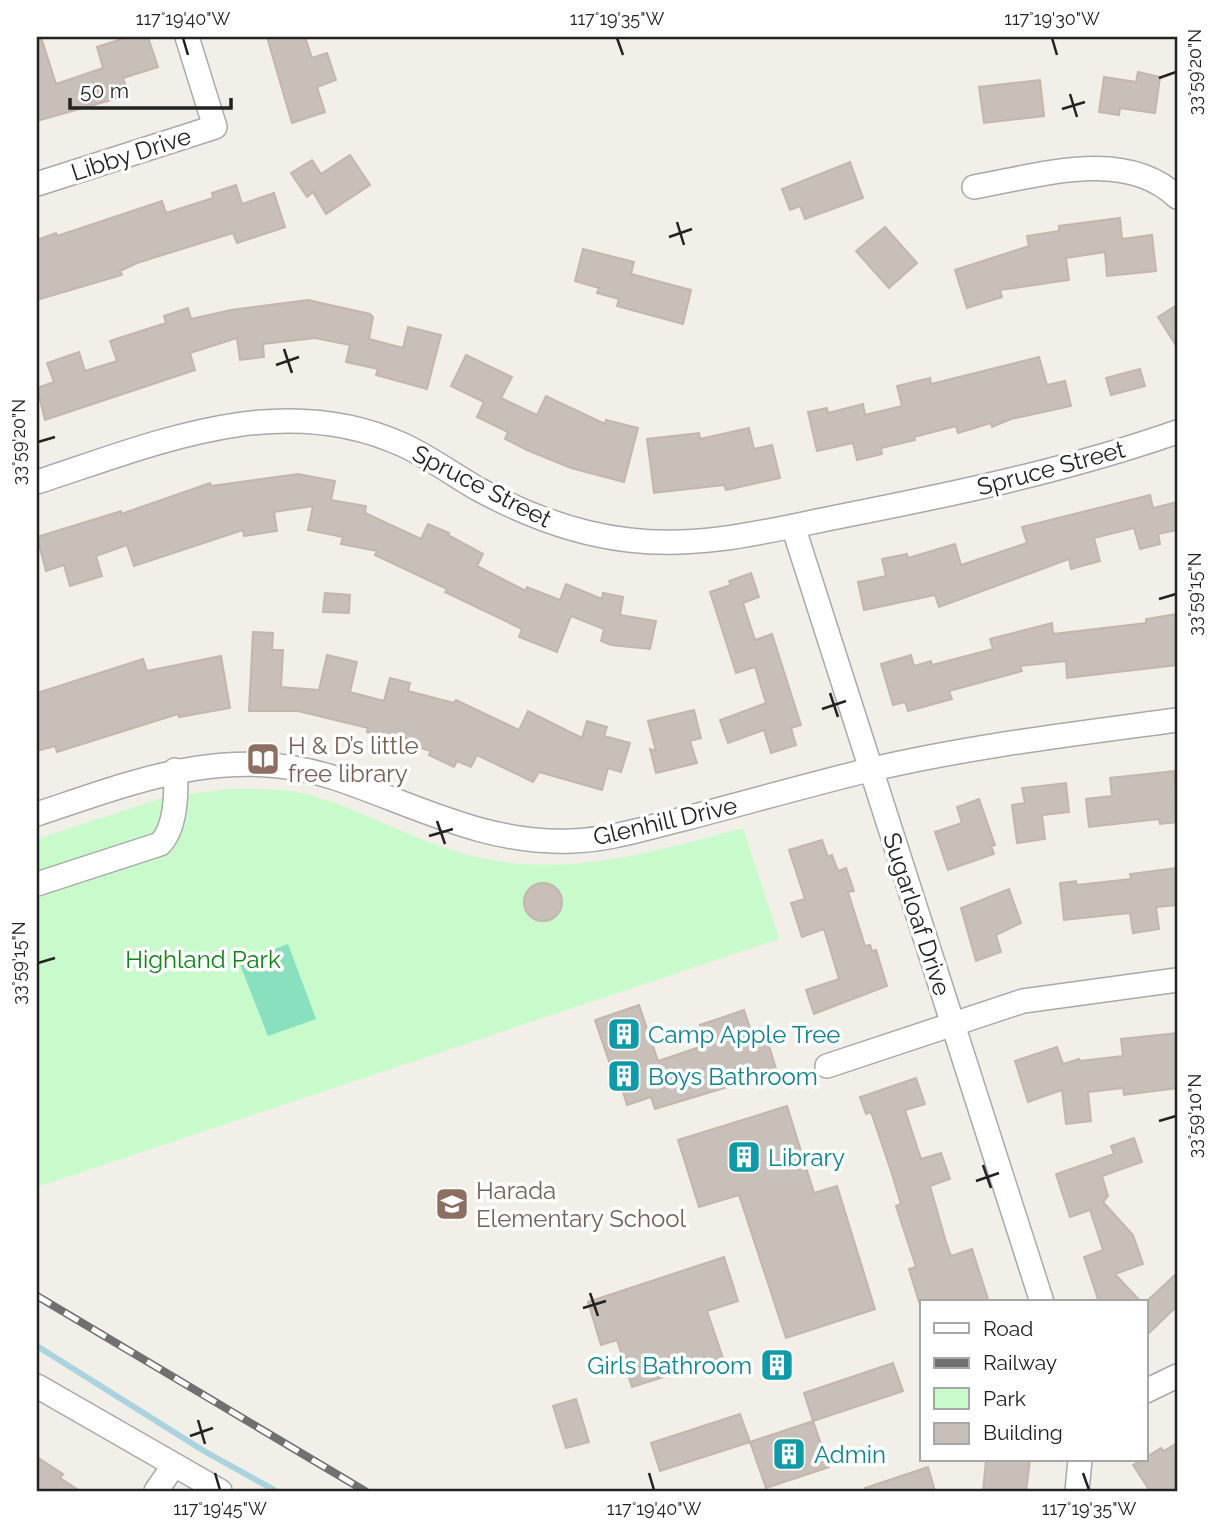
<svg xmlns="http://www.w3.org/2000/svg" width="1214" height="1528" font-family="Raleway,sans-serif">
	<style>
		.park { fill: #c8facc }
		.pitch { fill: #88e0be }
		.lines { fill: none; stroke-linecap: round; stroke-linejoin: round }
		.stream { stroke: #aad3df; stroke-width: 6 }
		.building { fill: #c7bfb8; stroke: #c4b6ab; stroke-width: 2 }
		.minor-casing { stroke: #a9a9a9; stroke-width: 26 }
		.minor { stroke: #fff; stroke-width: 23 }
		.rail-casing { stroke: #707070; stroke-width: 8 }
		.rail { stroke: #fff; stroke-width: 5; stroke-dasharray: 16; stroke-linecap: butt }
		.ticks { fill: none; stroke: #222; stroke-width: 2.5 }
		.labels { text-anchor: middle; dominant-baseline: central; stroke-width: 7; stroke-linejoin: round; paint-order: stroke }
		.street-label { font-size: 24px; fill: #222; stroke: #fff }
		.education-label { font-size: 24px; fill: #785e54; stroke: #fff; text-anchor: start }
		.park-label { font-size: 24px; fill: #0c8416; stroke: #fff }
		.culture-label { font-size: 24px; fill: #0d838f; stroke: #fff; text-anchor: start }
		.neatline { fill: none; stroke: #222; stroke-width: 2.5 }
		.ticks-label { font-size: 18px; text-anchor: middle; fill: #222 }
	</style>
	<rect width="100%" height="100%" fill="#f2efe9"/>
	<path class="park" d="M229,789C257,789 286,788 313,796C367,812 417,842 472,856C565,879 653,852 743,828L779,939L37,1187V839L165,797Z"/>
	<path class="pitch" d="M288,944L316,1019L268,1036L239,962Z"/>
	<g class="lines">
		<path class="stream" d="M37,1346L204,1451L276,1491"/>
	</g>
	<path class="building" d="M37,37H41L56,84L103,68L97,47L128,37H148L158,67L123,78L129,95L37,121Z
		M267,37H305L312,58L327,53L336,80L317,87L325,112L292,123Z
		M1138,72L1160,77L1155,113L1120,108L1119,115L1099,112L1104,77L1136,82Z
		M1040,80L1044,116L984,123L979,87Z
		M350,155L370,185L326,214L313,192L307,197L291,173L312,160L321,174Z
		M850,162L863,198L805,219L800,206L790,210L782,189Z
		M236,185L242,204L274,193L285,227L237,243L233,233L137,263L120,271L122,275L37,300V240L56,233L57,236L162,201L166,213L213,198L212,193Z
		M1120,218L1122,239L1152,235L1156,271L1107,276L1105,252L1066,258L1069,280L1000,290L1002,297L967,308L955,270L1029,246L1027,236L1059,231V226Z
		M885,227L917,263L889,288L856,251Z
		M583,249L634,262L631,274L691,290L683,324L617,306L619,299L597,293L599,288L575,281Z
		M308,300L370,314L373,317L369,339L403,348L408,327L441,335L427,389L376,375L378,369L346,362L350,345L315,338L263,344L264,357L240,360L237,338L190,353L195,370L45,420L37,388L54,382L47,363L79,352L85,371L117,361L110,341L166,323L164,316L188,308L191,319L231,310Z
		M1177,305V347L1158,317Z
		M466,355L512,377L501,398L537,415L546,396L605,424L606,420L638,428L624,482L571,468L527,450L505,439L508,432L477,417L484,402L451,386Z
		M1039,357L1047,385L1065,381L1071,406L1011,419L992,427L991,423L958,433L956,426L914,437L915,440L881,448L882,454L857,460L853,443L817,451L808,412L827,408L828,413L863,404L865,415L902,406L897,386L930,378L931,384Z
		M1140,369L1145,386L1111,395L1106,378Z
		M749,428L754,449L772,445L780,478L726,490L724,485L654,493L647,439L699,433L700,439Z
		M298,474L335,481L331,500L366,506L365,513L421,539L428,524L449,533L448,535L483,554L477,566L526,591L527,587L560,600L566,584L602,599L603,593L623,597L620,615L656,621L650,649L611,645L601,641L604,629L571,616L557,652L519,637L522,629L445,592L447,589L375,555L377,551L341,544L343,537L308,530L313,506L274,512L277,531L244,536L243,530L134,566L127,545L96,556L102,576L70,586L64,565L46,571L37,537L121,511V514L210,483L211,486Z
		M1150,495L1153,508L1177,502V530L1158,534L1160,544L1140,549L1134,528L1094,538L1100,561L1071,569L1069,559L939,607L935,595L864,610L858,582L886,576L882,559L907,554L908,558L955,544L961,565L1027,543L1022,527Z
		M751,573L759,597L743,603L755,640L772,634L801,725L791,728L796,745L771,753L764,730L728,743L720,720L766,703L755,667L736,673L710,592L731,585L729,581Z
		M325,593L350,595L349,613L323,612Z
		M1177,614V665L1067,678L1066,661L1020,666L1022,671L949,691L952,699L908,711L905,702L893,705L881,664L911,655L914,666L931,661L932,665L993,649L990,639L1052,623L1053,634L1146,623V619Z
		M253,632L273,633L272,650H283L281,687L319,690L327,655L357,662L350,692L384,701L390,678L410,683L408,691L454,703L456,700L519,730L528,711L582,738L587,721L607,727L604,736L630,743L621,772L608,768L602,790L539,772L533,782L477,755L471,767L457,761L454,767L429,755L431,751L367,732L368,728L298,711H249Z
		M221,656L230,708L179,717L178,714L57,752L55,746L37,751V693L143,659L147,671Z
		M694,710L701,738L690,741L697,763L656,773L650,749L656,751L648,721Z
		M1174,771L1177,822L1160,824L1159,819L1089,827L1086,799L1112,796L1110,778Z
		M1066,783L1069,812L1042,815L1045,839L1017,843L1012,805L1025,803L1022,788Z
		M979,799L995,845L991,846L994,854L948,870L935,832L962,823L957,807Z
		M822,840L828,857L832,855L838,871L846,868L854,891L848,892L865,946L870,945L872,951L876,950L887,986L814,1014L806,990L839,979L824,929L802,937L791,903L805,899L789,850Z
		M1177,868V905L1156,907L1159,929L1133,933L1130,913L1064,920L1060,883L1076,881L1077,885L1131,879L1130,874Z
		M524 902a19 19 0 1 1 38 0a19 19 0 1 1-38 0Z
		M1009,889L1021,923L996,935L1001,952L976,961L961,908Z
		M639,1005L658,1061L706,1045L700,1025L744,1010L754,1040L766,1036L777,1072L655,1109L651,1097L627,1105L614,1062L610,1064L595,1020Z
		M1177,1033V1088L1124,1095L1123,1088L1088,1092L1091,1121L1066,1124L1062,1090L1028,1102L1015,1061L1057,1047L1063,1064L1079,1059L1080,1061L1123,1056L1121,1039Z
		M916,1078L925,1104L905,1110L921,1159L941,1153L950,1179L930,1186L946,1242L951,1256L972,1249L989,1302H919L909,1269L916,1267L896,1206L901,1204L891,1171L871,1112L866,1114L860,1097Z
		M787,1106L814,1193L837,1186L875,1309L786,1338L739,1195L699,1207L678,1140Z
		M1134,1138L1142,1162L1102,1176L1108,1196L1103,1202L1133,1235L1143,1264L1115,1274L1141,1302H1099L1084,1257L1103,1250L1090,1210L1070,1217L1056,1174L1114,1154L1111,1146Z
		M724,1257L738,1301L707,1311L723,1358L632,1387L617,1340L601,1345L588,1302Z
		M1177,1273V1306L1146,1336V1302Z
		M893,1363L903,1391L813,1421L829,1467L766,1488L750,1442L813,1421L804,1393Z
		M576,1399L589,1442L566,1448L553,1406Z
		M740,1414L750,1442L660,1471L651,1443Z
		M1177,1443V1491H1150L1133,1465L1161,1448L1164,1451Z
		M37,1457L63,1474L60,1478L80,1491H37Z
		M986,1460H1030L1026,1491H983Z
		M928,1467L935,1491H865V1488Z"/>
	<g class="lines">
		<defs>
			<path id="minor" d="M37,184L215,127L187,37
				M974,187C1038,176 1124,147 1177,197
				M37,482C154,444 279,389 401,444C428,456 452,474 478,489C526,515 575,534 629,540C702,549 771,530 842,516C954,494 1068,470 1177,432
				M793,526L1042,1302
				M37,814C136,781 229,743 335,778C413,804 486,845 572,841C611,840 649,827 687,818C748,802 808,785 869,770C971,746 1074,734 1177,720
				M37,884L160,844C176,828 177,792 175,770
				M827,1066L1023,1001L1177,980
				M37,1386L220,1491
				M1146,1391L1177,1376
				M156,1491L174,1465
				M1077,1491L1080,1460"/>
		</defs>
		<use href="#minor" class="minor-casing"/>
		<use href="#minor" class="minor"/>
		<defs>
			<path id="rail" d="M37,1296L365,1491"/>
		</defs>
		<use href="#rail" class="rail-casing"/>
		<use href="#rail" class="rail"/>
	</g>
	<path class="ticks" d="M183,38L188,55M617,38L623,55M1052,38L1057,55M1159,78L1176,72M1070,94L1077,117M1062,109L1085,102M677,222L684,245M669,237L692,229M284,349L292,373M276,365L299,357M38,442L55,437M1159,599L1176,594M830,693L838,717M822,709L846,701M437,821L445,844M429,836L453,829M38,963L55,958M1159,1121L1176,1116M983,1165L991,1188M976,1181L999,1173M590,1293L598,1316M583,1308L606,1301M198,1420L205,1444M190,1436L213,1428M215,1473L220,1490M649,1473L654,1490M1083,1473L1089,1490"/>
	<defs>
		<symbol id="library-square" viewBox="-11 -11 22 22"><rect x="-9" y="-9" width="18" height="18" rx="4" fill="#8d6e63" stroke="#fff"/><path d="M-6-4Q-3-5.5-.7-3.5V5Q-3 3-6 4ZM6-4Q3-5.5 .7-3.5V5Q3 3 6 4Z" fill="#fff"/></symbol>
		<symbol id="building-square" viewBox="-11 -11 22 22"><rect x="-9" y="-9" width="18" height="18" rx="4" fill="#0f9aa8" stroke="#fff"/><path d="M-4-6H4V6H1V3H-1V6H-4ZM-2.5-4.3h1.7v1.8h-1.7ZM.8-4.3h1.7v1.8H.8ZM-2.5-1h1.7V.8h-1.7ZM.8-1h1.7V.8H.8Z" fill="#fff"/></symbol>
		<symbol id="school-square" viewBox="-11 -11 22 22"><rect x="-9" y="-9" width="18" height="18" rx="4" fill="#8d6e63" stroke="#fff"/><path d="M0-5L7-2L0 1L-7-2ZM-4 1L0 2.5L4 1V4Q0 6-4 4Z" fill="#fff"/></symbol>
	</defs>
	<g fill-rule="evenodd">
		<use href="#library-square" x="244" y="740" width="38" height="38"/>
		<use href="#building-square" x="605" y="1015" width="38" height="38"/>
		<use href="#building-square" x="605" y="1057" width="38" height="38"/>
		<use href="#building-square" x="725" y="1138" width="38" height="38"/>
		<use href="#school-square" x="433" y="1185" width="38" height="38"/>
		<use href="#building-square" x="758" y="1346" width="38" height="38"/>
		<use href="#building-square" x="770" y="1435" width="38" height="38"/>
	</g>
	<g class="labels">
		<g class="street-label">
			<text transform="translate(131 154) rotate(-18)">Libby Drive</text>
			<text transform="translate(1051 468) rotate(-15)">Spruce Street</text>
			<text transform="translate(482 486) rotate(27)">Spruce Street</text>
			<text transform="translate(665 821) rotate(-13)">Glenhill Drive</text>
			<text transform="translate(917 914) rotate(72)">Sugarloaf Drive</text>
		</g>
		<g class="education-label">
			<text x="288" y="745">H &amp; D’s little<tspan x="288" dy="28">free library</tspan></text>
			<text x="476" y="1190">Harada<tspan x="476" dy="28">Elementary School</tspan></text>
		</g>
		<g class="park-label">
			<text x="203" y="959">Highland Park</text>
		</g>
		<g class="culture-label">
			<text x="648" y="1034">Camp Apple Tree</text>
			<text x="648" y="1076">Boys Bathroom</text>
			<text x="768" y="1157">Library</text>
			<text x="752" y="1365" text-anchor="end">Girls Bathroom</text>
			<text x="814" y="1454">Admin</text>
		</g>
	</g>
	<rect width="1214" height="1528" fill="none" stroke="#ffffff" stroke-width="77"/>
	<rect x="920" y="1300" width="228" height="161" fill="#ffffff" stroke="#a7a7a7" stroke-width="2"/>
	<rect x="934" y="1323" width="35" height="10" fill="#ffffff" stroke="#a7a7a7" stroke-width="2"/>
	<text x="983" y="1336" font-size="21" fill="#222222">Road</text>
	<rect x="934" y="1358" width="35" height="10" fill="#707070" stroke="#a7a7a7" stroke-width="2"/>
	<text x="983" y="1370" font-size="21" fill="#222222">Railway</text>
	<rect x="934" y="1388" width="35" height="21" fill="#c8facc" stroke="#a7a7a7" stroke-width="2"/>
	<text x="983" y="1406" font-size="21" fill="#222222">Park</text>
	<rect x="934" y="1423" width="35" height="21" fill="#c7bfb8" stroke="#a7a7a7" stroke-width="2"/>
	<text x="983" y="1440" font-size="21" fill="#222222">Building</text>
	<path d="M70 98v10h161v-10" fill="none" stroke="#222222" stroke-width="3.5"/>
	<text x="80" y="98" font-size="21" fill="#222222" stroke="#ffffff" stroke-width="5" paint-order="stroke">50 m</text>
	<rect x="38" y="38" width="1138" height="1452" class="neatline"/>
	<g class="ticks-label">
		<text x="183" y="25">117°19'40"W</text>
		<text x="617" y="25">117°19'35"W</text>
		<text x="1052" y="25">117°19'30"W</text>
		<text transform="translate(1195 72) rotate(-90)" y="6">33°59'20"N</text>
		<text transform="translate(19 442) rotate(-90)" y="6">33°59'20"N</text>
		<text transform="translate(1195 594) rotate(-90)" y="6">33°59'15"N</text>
		<text transform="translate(19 963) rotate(-90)" y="6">33°59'15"N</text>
		<text transform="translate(1195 1116) rotate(-90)" y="6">33°59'10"N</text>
		<text x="220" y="1515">117°19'45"W</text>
		<text x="654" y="1515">117°19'40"W</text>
		<text x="1089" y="1515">117°19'35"W</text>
	</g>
</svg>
